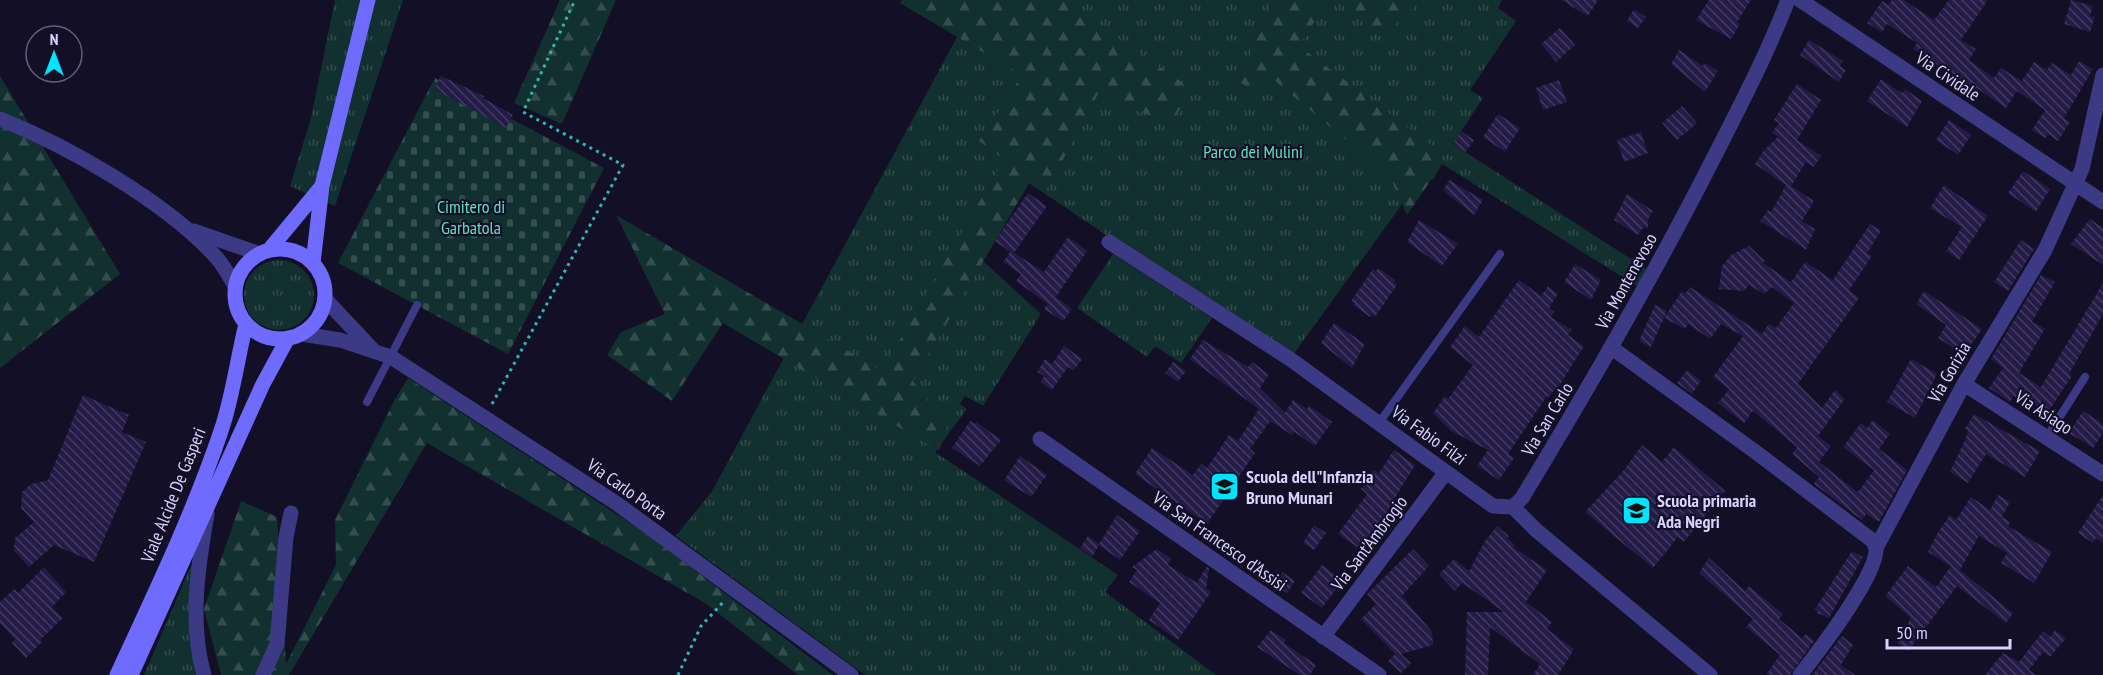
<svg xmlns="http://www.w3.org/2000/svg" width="2103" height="675" font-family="'PT Sans Narrow',sans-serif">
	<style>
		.grass { fill: url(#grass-tufts) }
		.forest { fill: url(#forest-firs) }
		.cemetery { fill: url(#cemetery-stones) }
		.building { fill: url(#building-back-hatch) }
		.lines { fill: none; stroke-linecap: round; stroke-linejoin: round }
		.path { stroke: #2fb8b0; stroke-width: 3; stroke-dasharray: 3 4.5; stroke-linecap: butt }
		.lane { stroke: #3d3a85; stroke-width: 8 }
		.street { stroke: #3d3a85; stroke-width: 15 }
		.secondary { stroke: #6f6bff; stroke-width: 15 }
		.labels { text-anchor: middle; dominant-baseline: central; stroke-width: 4.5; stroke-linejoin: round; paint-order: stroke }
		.street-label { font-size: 18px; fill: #d9d4ff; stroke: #130f26 }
		.park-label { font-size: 18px; fill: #5fe0c0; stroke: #130f26 }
		.poi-label { font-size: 18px; font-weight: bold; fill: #d9d4ff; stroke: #130f26; text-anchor: start }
	</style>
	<defs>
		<pattern id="grass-tufts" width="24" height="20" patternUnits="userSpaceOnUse" patternTransform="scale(1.5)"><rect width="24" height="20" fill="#12302f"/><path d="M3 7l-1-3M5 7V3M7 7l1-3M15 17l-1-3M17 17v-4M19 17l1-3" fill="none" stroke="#344d4e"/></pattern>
		<pattern id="forest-firs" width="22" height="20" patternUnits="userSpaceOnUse" patternTransform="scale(1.5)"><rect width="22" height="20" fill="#12302f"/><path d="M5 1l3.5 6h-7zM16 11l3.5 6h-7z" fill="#344d4e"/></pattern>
		<pattern id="cemetery-stones" width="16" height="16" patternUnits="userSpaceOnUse" patternTransform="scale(1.5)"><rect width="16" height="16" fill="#12302f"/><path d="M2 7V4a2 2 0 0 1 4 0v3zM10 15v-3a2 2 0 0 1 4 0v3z" fill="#344d4e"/></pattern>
		<pattern id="building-back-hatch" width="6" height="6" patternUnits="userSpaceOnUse" patternTransform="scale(1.5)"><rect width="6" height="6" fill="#241b47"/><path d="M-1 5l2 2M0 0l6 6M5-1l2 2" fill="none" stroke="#433b63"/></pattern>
	</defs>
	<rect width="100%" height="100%" fill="#130f26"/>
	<path class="grass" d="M335,0H403L335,206L290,186L311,118Z
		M966,0H1502L1498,8L1516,21L1470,90L1483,98L1453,144L1648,270L1640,288L1442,164L1433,180L1424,174L1290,359L1029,183L917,374L983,261L1041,314L983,406L965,396L960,404L967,409L935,452L1118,575L1105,592L1216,675H865L676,536L712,491L957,37Z
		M1113,254L1212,318L1181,363L1155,346L1147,357L1077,308Z
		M244 295a35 35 0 1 1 70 0a35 35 0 1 1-70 0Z
		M192,563L199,675H144Z"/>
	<path class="forest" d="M560,0H616L562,124L514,103Z
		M902,0H1062L1192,89L1171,124L1098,94L1048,188L1032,178L913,381L948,425L939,451L723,323L672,401L607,355L621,332L665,314L616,215L882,371L1004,159L979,141L1022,75L900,3Z
		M1273,0H1328L1299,46L1433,146L1428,153L1442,164L1407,215L1390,177L1267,74L1251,89L1238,81Z
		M1335,0H1422L1385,34Z
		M0,76L120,274L0,368Z
		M408,378L647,534L833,675H798L705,603L427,443L289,675H221L204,609L241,501L277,517L286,664L336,565L335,520L394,401Z"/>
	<path class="cemetery" d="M435,78L604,168L508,354L338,263Z"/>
	<path class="building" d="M1561,0H1598L1588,16Z
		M1709,0H1751L1737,22L1740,24L1731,39L1696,20Z
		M1892,0H1904L1934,20L1949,0H1988L1961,40L1976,49L1969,60L1994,78L2001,68L2022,81L2034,62L2047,70L2052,63L2071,75L2079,61L2093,69L2064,118L2070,122L2058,141L2048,134L2045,138L2032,130L2045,110L2017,91L2006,108L1972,85L1969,89L1947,75L1948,72L1913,49L1917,43L1887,24L1882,32L1867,23L1882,1L1888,5Z
		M2071,0L2093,6L2090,16L2095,17L2090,32L2064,24Z
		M1634,9L1646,17L1638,28L1627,21Z
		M1560,28L1575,45L1556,62L1541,44Z
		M1809,40L1843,61L1840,66L1846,70L1839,82L1800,55Z
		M1679,50L1703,66L1705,63L1718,71L1705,92L1671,64Z
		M441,76L484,96L483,98L513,115L506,128L434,89Z
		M1881,79L1902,93L1905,89L1922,101L1907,127L1867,101Z
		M1559,80L1567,102L1543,110L1536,88Z
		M1797,84L1821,100L1797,140L1821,156L1814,167L1806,162L1791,186L1814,201L1802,221L1815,229L1806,250L1760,221L1768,210L1771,212L1786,185L1755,164L1764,150L1778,137L1772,133L1779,123L1774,120Z
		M1682,106L1697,123L1677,140L1662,123Z
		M1498,114L1520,128L1505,152L1483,137Z
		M1949,120L1971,135L1958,155L1936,140Z
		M1461,131L1474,140L1466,152L1453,144Z
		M1641,132L1648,153L1624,162L1617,140Z
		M2023,171L2050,189L2036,212L2008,193Z
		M1449,180L1483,200L1474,215L1443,190Z
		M1944,185L1988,216L1959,260L1946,251L1962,227L1930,208Z
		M1028,193L1047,206L1014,253L1044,272L1068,237L1087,251L1056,297L1072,309L1063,321L1044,309L1048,304L1016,281L1021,274L1003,262L1010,252L995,241Z
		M1627,194L1653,211L1648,219V228H1643L1638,235L1614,220Z
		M2090,219L2103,228V265L2071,244Z
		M1419,220L1458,244L1442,266L1407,242Z
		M1870,224L1881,231L1867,253L1872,256L1849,290L1859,298L1798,384L1822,408L1835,390L1845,399L1818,436L1831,446L1819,462L1858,492L1874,470L1843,447L1861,423L1867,428L1873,420L1890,434L1879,449L1907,470L1879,522L1866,514L1862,520L1814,484L1819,477L1792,454L1797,447L1753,411L1744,423L1718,403L1729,389L1713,377L1743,336L1721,324L1710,339L1688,324L1685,329L1664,318L1682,291L1685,294L1690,287L1762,334L1769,324L1776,328L1794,303L1772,287L1764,294L1749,285L1744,291L1719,289L1722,266L1731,255L1749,246L1765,261L1763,263L1791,282L1805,262L1833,280Z
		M2021,240L2034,249L2008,291L1994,282Z
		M1575,264L1601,280L1591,300L1564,282Z
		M1378,268L1395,280L1394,283L1397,285L1375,317L1372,315L1370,317L1353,305L1355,303L1351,301L1373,269L1376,271Z
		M2041,275L2055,282L2032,322L2045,329L2019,373L2041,387L2103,283V314L2069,374L2072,376L2048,412L2019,396L2017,398L2013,396L2010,402L1989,388L2003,368L1991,359Z
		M1519,280L1541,296L1548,286L1558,294L1549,308L1554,312L1551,317L1572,330L1568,335L1584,346L1556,391L1554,390L1549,397L1547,396L1508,454L1514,458L1499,480L1477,466L1488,450L1451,431L1433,413L1445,396L1448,399L1473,365L1450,347L1465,326L1479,337Z
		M1924,291L1982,329L1964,355L1938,338L1946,325L1916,304Z
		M1655,305L1667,311L1651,347L1639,341Z
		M1334,323L1365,344L1352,368L1321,343Z
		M1203,340L1248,367L1252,362L1269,374L1260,388L1285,413L1293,400L1307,409L1309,406L1332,422L1315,446L1294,432L1292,435L1270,421L1250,449L1255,453L1207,524L1135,474L1152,448L1193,475L1201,464L1207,468L1229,435L1238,441L1259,409L1190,359Z
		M1064,346L1082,359L1074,370L1068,367L1052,390L1040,382L1044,376L1037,372L1045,359L1052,364Z
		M1911,359L1937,374L1915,418L1887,402Z
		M1173,362L1186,371L1178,382L1165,373Z
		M1687,370L1701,381L1692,394L1677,383Z
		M83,395L129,415L122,432L146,442L94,562L54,545L29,567L14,551L15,538L34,522L21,508L22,492L31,484L48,480Z
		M2083,411L2103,424V433L2093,448L2069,433Z
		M1974,414L2040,451L2025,477L1986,454L1968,483L1950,472L1966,438L1968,431L1965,429Z
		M970,421L975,424L976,422L1001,440L980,466L952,448Z
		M1642,445L1662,462L1674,447L1725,491L1684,542L1678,537L1653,568L1585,512L1624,470Z
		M1394,450L1415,465L1363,551L1338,534L1367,494L1361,489L1374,470L1379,473Z
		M1020,456L1047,475L1031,497L1004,480Z
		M1998,495L2010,502L2002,517L2010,522L2008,526L2052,552L2034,583L2001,563L2007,553L1979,536L1960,570L2013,613L2006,623L1957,586L1908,651L1897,643L1911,618L1885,596L1908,566L1936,587L1951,566L1928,552L1937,534L1950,515L1956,520L1971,497L1990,510Z
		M2103,495V543L2096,538L2093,543L2078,533Z
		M1117,515L1140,531L1120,560L1099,545L1092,557L1080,548L1088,536L1099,544Z
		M1314,525L1326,533L1314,550L1303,543Z
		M1497,526L1509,536L1507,538L1515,545L1513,547L1547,570L1526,602L1552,622L1547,629L1574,649L1558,675H1533L1540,664L1490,627L1488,675H1465L1467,612H1504L1462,583L1455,591L1439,574L1454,559L1469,571L1485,541Z
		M1157,549L1171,559L1168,565L1197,583L1206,567L1209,568L1206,589L1211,592L1178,640L1149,620L1160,603L1129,582L1137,570L1132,567Z
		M1413,549L1429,566L1402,596L1432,632L1433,645L1401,654L1411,663L1401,673L1388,661L1395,654L1361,619L1376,604L1367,594Z
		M1852,551L1863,557L1829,618L1817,613L1818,611L1815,609Z
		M1709,558L1745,591L1749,586L1783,614L1779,619L1802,638L1806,634L1814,641L1790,675H1766L1780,655L1746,627L1753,619L1699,573Z
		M1322,565L1343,580L1322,608L1301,593Z
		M44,567L66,592L52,607L63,618L40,640L42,642L26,658L12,643L15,639L0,623V602L14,589L18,593Z
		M1282,572L1295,581L1287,593L1274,585Z
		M1271,630L1286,640L1284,643L1316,665L1310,675H1300L1257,647Z
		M2055,630L2066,638L2050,657L2043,652L2029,670L2036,675H1985L2003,653L2019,662L2043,631L2050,637Z
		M1842,636L1853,645L1841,665L1855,675H1812Z"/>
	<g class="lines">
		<path class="path" d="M492,404L623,165L523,112L575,0
			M678,675L701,626L725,600"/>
		<path class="lane" d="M367,402L417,305
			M1379,423L1500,254
			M2047,437L2085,377"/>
		<path class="street" d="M1800,0L2103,202
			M0,119C68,146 166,202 215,256C223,264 229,276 235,286
			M194,231L260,254
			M1109,242L1290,359L1493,506L1513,507
			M325,299L372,349
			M302,334L340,340L391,357L616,503L851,675
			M1612,348L1757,453L1873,541L1876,548
			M1964,384L2103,474
			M1040,439L1379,675
			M1513,507L1522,498C1588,389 1652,279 1710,165C1738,110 1766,57 1788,0
			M1513,507L1536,530L1710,675
			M1323,637L1446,472
			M204,675C189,623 198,566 207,514
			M263,675L277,644L286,537L291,513
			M1800,675C1818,652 1878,574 1876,548L1964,384L2045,250L2082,169L2103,75"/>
		<path class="secondary" d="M235 294a45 45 0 1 1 90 0a45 45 0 1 1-90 0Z
			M269,250L322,186L368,0
			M313,263L322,186
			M117,675C154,595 193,514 221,431C233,396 237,360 246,324
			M131,675L263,384L288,338"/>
	</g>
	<defs>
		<symbol id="school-square" viewBox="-11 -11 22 22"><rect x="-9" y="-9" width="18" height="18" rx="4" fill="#00e5ff" stroke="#130f26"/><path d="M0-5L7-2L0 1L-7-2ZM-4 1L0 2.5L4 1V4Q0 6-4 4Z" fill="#111"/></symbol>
	</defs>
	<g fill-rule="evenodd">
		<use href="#school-square" x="1208" y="470" width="33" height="33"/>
		<use href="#school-square" x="1620" y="494" width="33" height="33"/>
	</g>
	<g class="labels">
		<g class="street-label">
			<text transform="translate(1948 76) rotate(34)">Via Cividale</text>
			<text transform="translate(1626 281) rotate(-61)">Via Montenevoso</text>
			<text transform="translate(1949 372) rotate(-60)">Via Gorizia</text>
			<text transform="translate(2044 412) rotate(33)">Via Asiago</text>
			<text transform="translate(1547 419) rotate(-59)">Via San Carlo</text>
			<text transform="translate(1429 435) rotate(36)">Via Fabio Filzi</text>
			<text transform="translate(627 489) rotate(35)">Via Carlo Porta</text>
			<text transform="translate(173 495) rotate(-68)">Viale Alcide De Gasperi</text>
			<text transform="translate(1220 541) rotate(35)">Via San Francesco d'Assisi</text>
			<text transform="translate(1369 543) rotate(-53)">Via Sant'Ambrogio</text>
		</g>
		<g class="park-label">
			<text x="1253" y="151">Parco dei Mulini</text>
			<text x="471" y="206">Cimitero di<tspan x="471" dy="21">Garbatola</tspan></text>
		</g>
		<g class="poi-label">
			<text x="1246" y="476">Scuola dell"Infanzia<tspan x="1246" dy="21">Bruno Munari</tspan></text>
			<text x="1657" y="500">Scuola primaria<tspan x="1657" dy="21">Ada Negri</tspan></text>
		</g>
	</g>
	<g transform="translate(54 54)"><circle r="28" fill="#130f26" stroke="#625e7d" stroke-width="1.5"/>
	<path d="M0-4.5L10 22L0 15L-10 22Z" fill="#00e5ff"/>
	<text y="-9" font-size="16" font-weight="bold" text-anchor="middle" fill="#d9d4ff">N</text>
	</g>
	<path d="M1887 639v9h123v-9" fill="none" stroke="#d9d4ff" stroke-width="3"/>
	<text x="1896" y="639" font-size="18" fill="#d9d4ff" stroke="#130f26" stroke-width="4.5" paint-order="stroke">50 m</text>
</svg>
